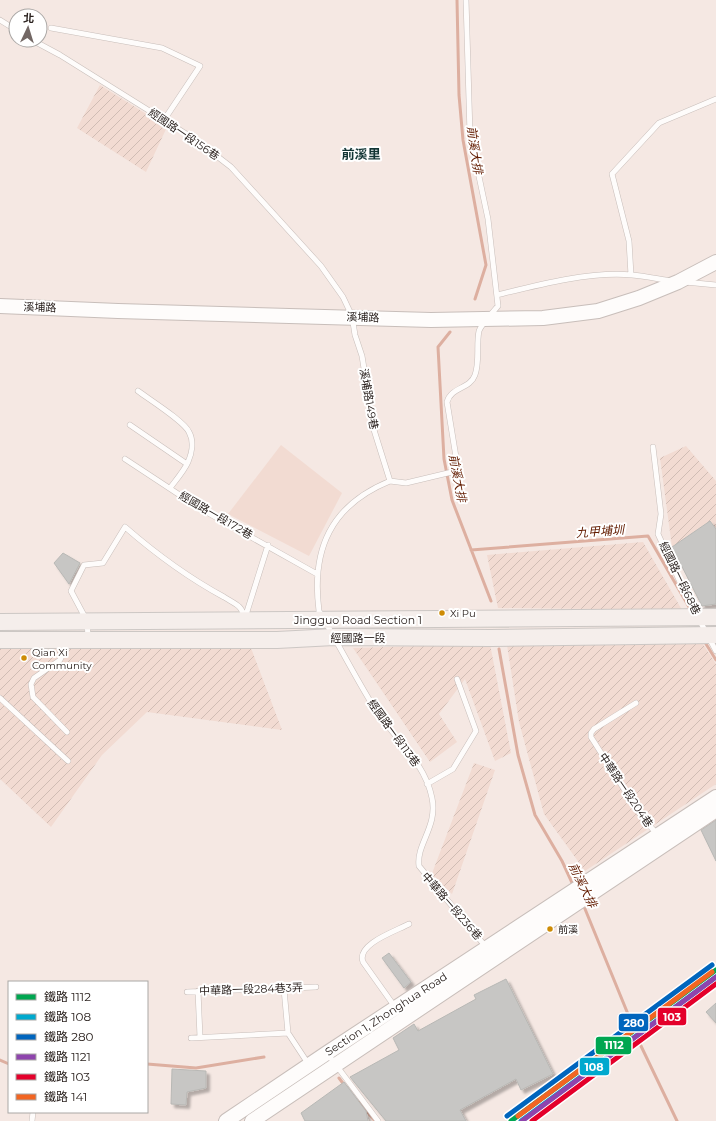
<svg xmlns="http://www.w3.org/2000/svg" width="716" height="1121" font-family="Montserrat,'Noto Sans TC',sans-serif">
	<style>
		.built { fill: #f2dbd2 }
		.industrial { fill: url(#industrial-furrows) }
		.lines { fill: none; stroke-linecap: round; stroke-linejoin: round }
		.stream { stroke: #ddafa0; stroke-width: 3 }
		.building { fill: #c7c6c4; stroke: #b8b8b5; filter: url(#shadow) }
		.lane-casing { stroke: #c8beba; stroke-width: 6 }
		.secondary-casing { stroke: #c8beba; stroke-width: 16 }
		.primary-casing { stroke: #ccc7c4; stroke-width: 18 }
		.lane { stroke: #fefcfb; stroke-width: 5 }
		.secondary { stroke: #fefcfb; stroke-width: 14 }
		.primary { stroke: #f5eeeb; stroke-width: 16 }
		.rail-1-casing { stroke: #fff; stroke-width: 8 }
		.rail-2-casing { stroke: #fff; stroke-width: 8 }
		.rail-3-casing { stroke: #fff; stroke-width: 8 }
		.rail-4-casing { stroke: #fff; stroke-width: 8 }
		.rail-5-casing { stroke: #fff; stroke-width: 8 }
		.rail-6-casing { stroke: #fff; stroke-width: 8 }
		.rail-1 { stroke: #00a651; stroke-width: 5 }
		.rail-2 { stroke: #00a9ce; stroke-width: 5 }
		.rail-3 { stroke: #0065bd; stroke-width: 5 }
		.rail-4 { stroke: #8e44ad; stroke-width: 5 }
		.rail-5 { stroke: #e4002b; stroke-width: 5 }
		.rail-6 { stroke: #f26522; stroke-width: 5 }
		.bus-dot { fill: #ce8c06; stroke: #fff; stroke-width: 1.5 }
		.labels { text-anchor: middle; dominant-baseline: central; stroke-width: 4; stroke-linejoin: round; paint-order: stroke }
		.bus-label { font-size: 10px; fill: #2b221f; stroke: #fff; text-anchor: start }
		.street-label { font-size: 11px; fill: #2b221f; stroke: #fff }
		.water-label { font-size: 12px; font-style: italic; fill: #631c01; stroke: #fff }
		.quarter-label { font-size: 13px; font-weight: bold; fill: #123534; stroke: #fff }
		.line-badge { stroke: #fff; stroke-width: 1.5 }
		.badge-label { font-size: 11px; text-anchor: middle; font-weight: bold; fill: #fff }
	</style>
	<defs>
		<pattern id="industrial-furrows" width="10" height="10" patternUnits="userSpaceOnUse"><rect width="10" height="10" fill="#f2dbd2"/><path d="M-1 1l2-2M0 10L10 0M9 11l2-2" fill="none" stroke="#d0bcb4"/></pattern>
		<filter id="shadow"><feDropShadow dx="3.5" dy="3.5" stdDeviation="1" flood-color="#0004"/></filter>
	</defs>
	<rect width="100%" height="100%" fill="#f5e8e3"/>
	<path class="built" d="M281,445L342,493L309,556L228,514Z"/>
	<path class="industrial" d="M100,85L167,127L146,172L77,128Z
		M686,446L716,481V529L710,521L672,547L660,458Z
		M643,542L682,610L498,608L487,555Z
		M701,641L716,664V784L585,871L544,814L519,722L507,645Z
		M490,644L511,753L495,761L465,679L439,714L457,742L430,762L353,648Z
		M251,648L282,730L147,712L102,755L51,827L0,779V649Z
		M474,763L495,770L452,894L431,876Z"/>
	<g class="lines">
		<path class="stream" d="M457,0L459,95L463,140L486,265L475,299
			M450,332L438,347L444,459L452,500L491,601
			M471,550L648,536L689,607
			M706,644L716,660
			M499,649L518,755L535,815L562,861L574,887
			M583,904L641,1046L677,1121
			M0,1060L9,1064
			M147,1064L196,1068L264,1057
			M339,1078L345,1086
			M359,1102L375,1121"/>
	</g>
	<path class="building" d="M710,521L716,529V604L702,606L672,547Z
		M63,553L80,563L69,584L54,563Z
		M716,820V861L701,830Z
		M389,953L411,982L404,988L382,958Z
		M506,979L553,1074L521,1090L516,1079L460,1110L466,1121H386L350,1077L399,1050L393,1038L414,1024L418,1031L476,999L474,995Z
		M716,1003V1023L706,1012Z
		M172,1069L206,1071V1088L187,1092L186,1105L171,1104Z
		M344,1082L366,1111L368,1121H305L301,1113Z"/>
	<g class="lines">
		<defs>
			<path id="lane" d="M0,20L16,30
				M51,28L162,48L200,66L164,120
				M32,40L60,55L196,140L231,167L321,266L343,297L352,316L355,335L362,356L374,430L390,481
				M631,275L629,241L612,174L659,123L716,99
				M685,282L716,285
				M497,295C537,285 590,271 632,275C645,276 658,279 671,281
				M138,391C150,400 184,421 189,432C194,441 192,453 188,462C184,471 176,480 170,488
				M130,425L187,464
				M653,447L661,514L658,534L685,593L716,651
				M125,459L201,509L317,574
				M390,481C331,505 311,549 319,611C338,643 355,677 375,709C394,738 425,762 432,798C438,827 416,844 419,866L486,947
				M390,481L406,483L452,472L455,470L456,457L447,402C451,387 470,389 475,375C480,361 476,345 479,331C481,325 493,312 498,306L488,219L470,134L466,0
				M245,618L268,545
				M88,637L87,621L71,591L84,565L103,563L125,527C156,554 187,577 224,597C233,603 243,605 244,618
				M0,698L68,761
				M636,703L594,729L591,733V737L641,816L657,834
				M67,732L33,697L31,684L34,678L60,660L68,643
				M427,784L453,769L476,731L457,679
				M284,989L288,1033L309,1065
				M198,991L200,1037
				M187,992L316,987
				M395,1007L363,962C356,944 396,931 409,924
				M191,1038L288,1033
				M327,1053L378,1121
				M32,1121L33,1112"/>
			<path id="secondary" d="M0,306L118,311L431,320L543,318L598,311L639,298L678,282L716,262
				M226,1121L327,1053L716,797
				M252,1121L716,810"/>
			<path id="primary" d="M0,622L716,617
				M0,640H277L334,637L491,638L716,635"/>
		</defs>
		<use href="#lane" class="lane-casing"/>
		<use href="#secondary" class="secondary-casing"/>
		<use href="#primary" class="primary-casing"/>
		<use href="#lane" class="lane"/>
		<use href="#secondary" class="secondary"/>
		<use href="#primary" class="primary"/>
		<defs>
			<path id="rail-1" d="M511,1121L716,970"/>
			<path id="rail-2" d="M521,1121L716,977"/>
			<path id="rail-3" d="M507,1116L712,965"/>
			<path id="rail-4" d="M522,1121L716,977"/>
			<path id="rail-5" d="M532,1121L716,984"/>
			<path id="rail-6" d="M518,1116L712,972"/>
		</defs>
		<use href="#rail-1" class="rail-1-casing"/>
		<use href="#rail-2" class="rail-2-casing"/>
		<use href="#rail-3" class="rail-3-casing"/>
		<use href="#rail-4" class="rail-4-casing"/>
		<use href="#rail-5" class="rail-5-casing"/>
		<use href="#rail-6" class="rail-6-casing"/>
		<use href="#rail-1" class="rail-1"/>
		<use href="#rail-2" class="rail-2"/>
		<use href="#rail-3" class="rail-3"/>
		<use href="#rail-4" class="rail-4"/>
		<use href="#rail-5" class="rail-5"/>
		<use href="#rail-6" class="rail-6"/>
	</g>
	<g class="bus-dot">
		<circle cx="442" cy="613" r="3.5"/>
		<circle cx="24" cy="658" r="3.5"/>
		<circle cx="550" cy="929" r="3.5"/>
	</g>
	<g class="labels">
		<g class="bus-label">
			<text x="450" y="613">Xi Pu</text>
			<text x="32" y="652">Qian Xi<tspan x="32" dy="13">Community</tspan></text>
			<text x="558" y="929">前溪</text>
		</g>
		<g class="street-label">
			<text transform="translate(184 134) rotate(34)">經國路一段156巷</text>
			<text transform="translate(40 307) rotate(2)">溪埔路</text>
			<text transform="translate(363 317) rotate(2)">溪埔路</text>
			<text transform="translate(369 399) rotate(80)">溪埔路149巷</text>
			<text transform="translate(216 515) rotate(30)">經國路一段172巷</text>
			<text transform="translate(680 578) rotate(64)">經國路一段68巷</text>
			<text x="358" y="620">Jingguo Road Section 1</text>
			<text x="358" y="638">經國路一段</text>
			<text transform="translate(394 733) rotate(54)">經國路一段113巷</text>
			<text transform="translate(626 790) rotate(56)">中華路一段204巷</text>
			<text transform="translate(452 906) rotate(49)">中華路一段236巷</text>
			<text transform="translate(251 989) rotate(-2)">中華路一段284巷3弄</text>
			<text transform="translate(386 1014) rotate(-33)">Section 1, Zhonghua Road</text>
		</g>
		<g class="water-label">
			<text transform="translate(475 150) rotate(82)">前溪大排</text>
			<text transform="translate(458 478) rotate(79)">前溪大排</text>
			<text transform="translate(600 531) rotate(-4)">九甲埔圳</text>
			<text transform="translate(583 885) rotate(64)">前溪大排</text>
		</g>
		<g class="quarter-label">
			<text x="361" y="154">前溪里</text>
		</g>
	</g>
	<g class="line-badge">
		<rect x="657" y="1007" width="30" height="19" rx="4" fill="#e4002b"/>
		<rect x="618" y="1013" width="31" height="19" rx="4" fill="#0065bd"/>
		<rect x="595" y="1036" width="37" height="19" rx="4" fill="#00a651"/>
		<rect x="579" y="1057" width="31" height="19" rx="4" fill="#00a9ce"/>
	</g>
	<g class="badge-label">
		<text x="672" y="1021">103</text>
		<text x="634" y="1027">280</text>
		<text x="614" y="1049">1112</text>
		<text x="594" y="1071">108</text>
	</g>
	<rect x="8" y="981" width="140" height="132" fill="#ffffff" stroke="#aaa7a5"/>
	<rect x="16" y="994" width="20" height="6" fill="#00a651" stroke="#aaa7a5"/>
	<text x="44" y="1001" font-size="12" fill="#2b221f">鐵路 1112</text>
	<rect x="16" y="1014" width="20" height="6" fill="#00a9ce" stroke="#aaa7a5"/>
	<text x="44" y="1021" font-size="12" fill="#2b221f">鐵路 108</text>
	<rect x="16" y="1034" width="20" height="6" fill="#0065bd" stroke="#aaa7a5"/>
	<text x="44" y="1041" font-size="12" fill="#2b221f">鐵路 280</text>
	<rect x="16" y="1054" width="20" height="6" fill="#8e44ad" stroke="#aaa7a5"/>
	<text x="44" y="1061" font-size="12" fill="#2b221f">鐵路 1121</text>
	<rect x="16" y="1074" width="20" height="6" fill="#e4002b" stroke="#aaa7a5"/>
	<text x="44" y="1081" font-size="12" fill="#2b221f">鐵路 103</text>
	<rect x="16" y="1094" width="20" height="6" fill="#f26522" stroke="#aaa7a5"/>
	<text x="44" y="1101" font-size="12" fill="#2b221f">鐵路 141</text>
	<g transform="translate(28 28) rotate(4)"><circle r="19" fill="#ffffff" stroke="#aaa7a5"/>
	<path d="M0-3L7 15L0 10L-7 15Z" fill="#726764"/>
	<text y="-6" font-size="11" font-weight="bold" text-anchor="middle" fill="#2b221f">北</text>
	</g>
</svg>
